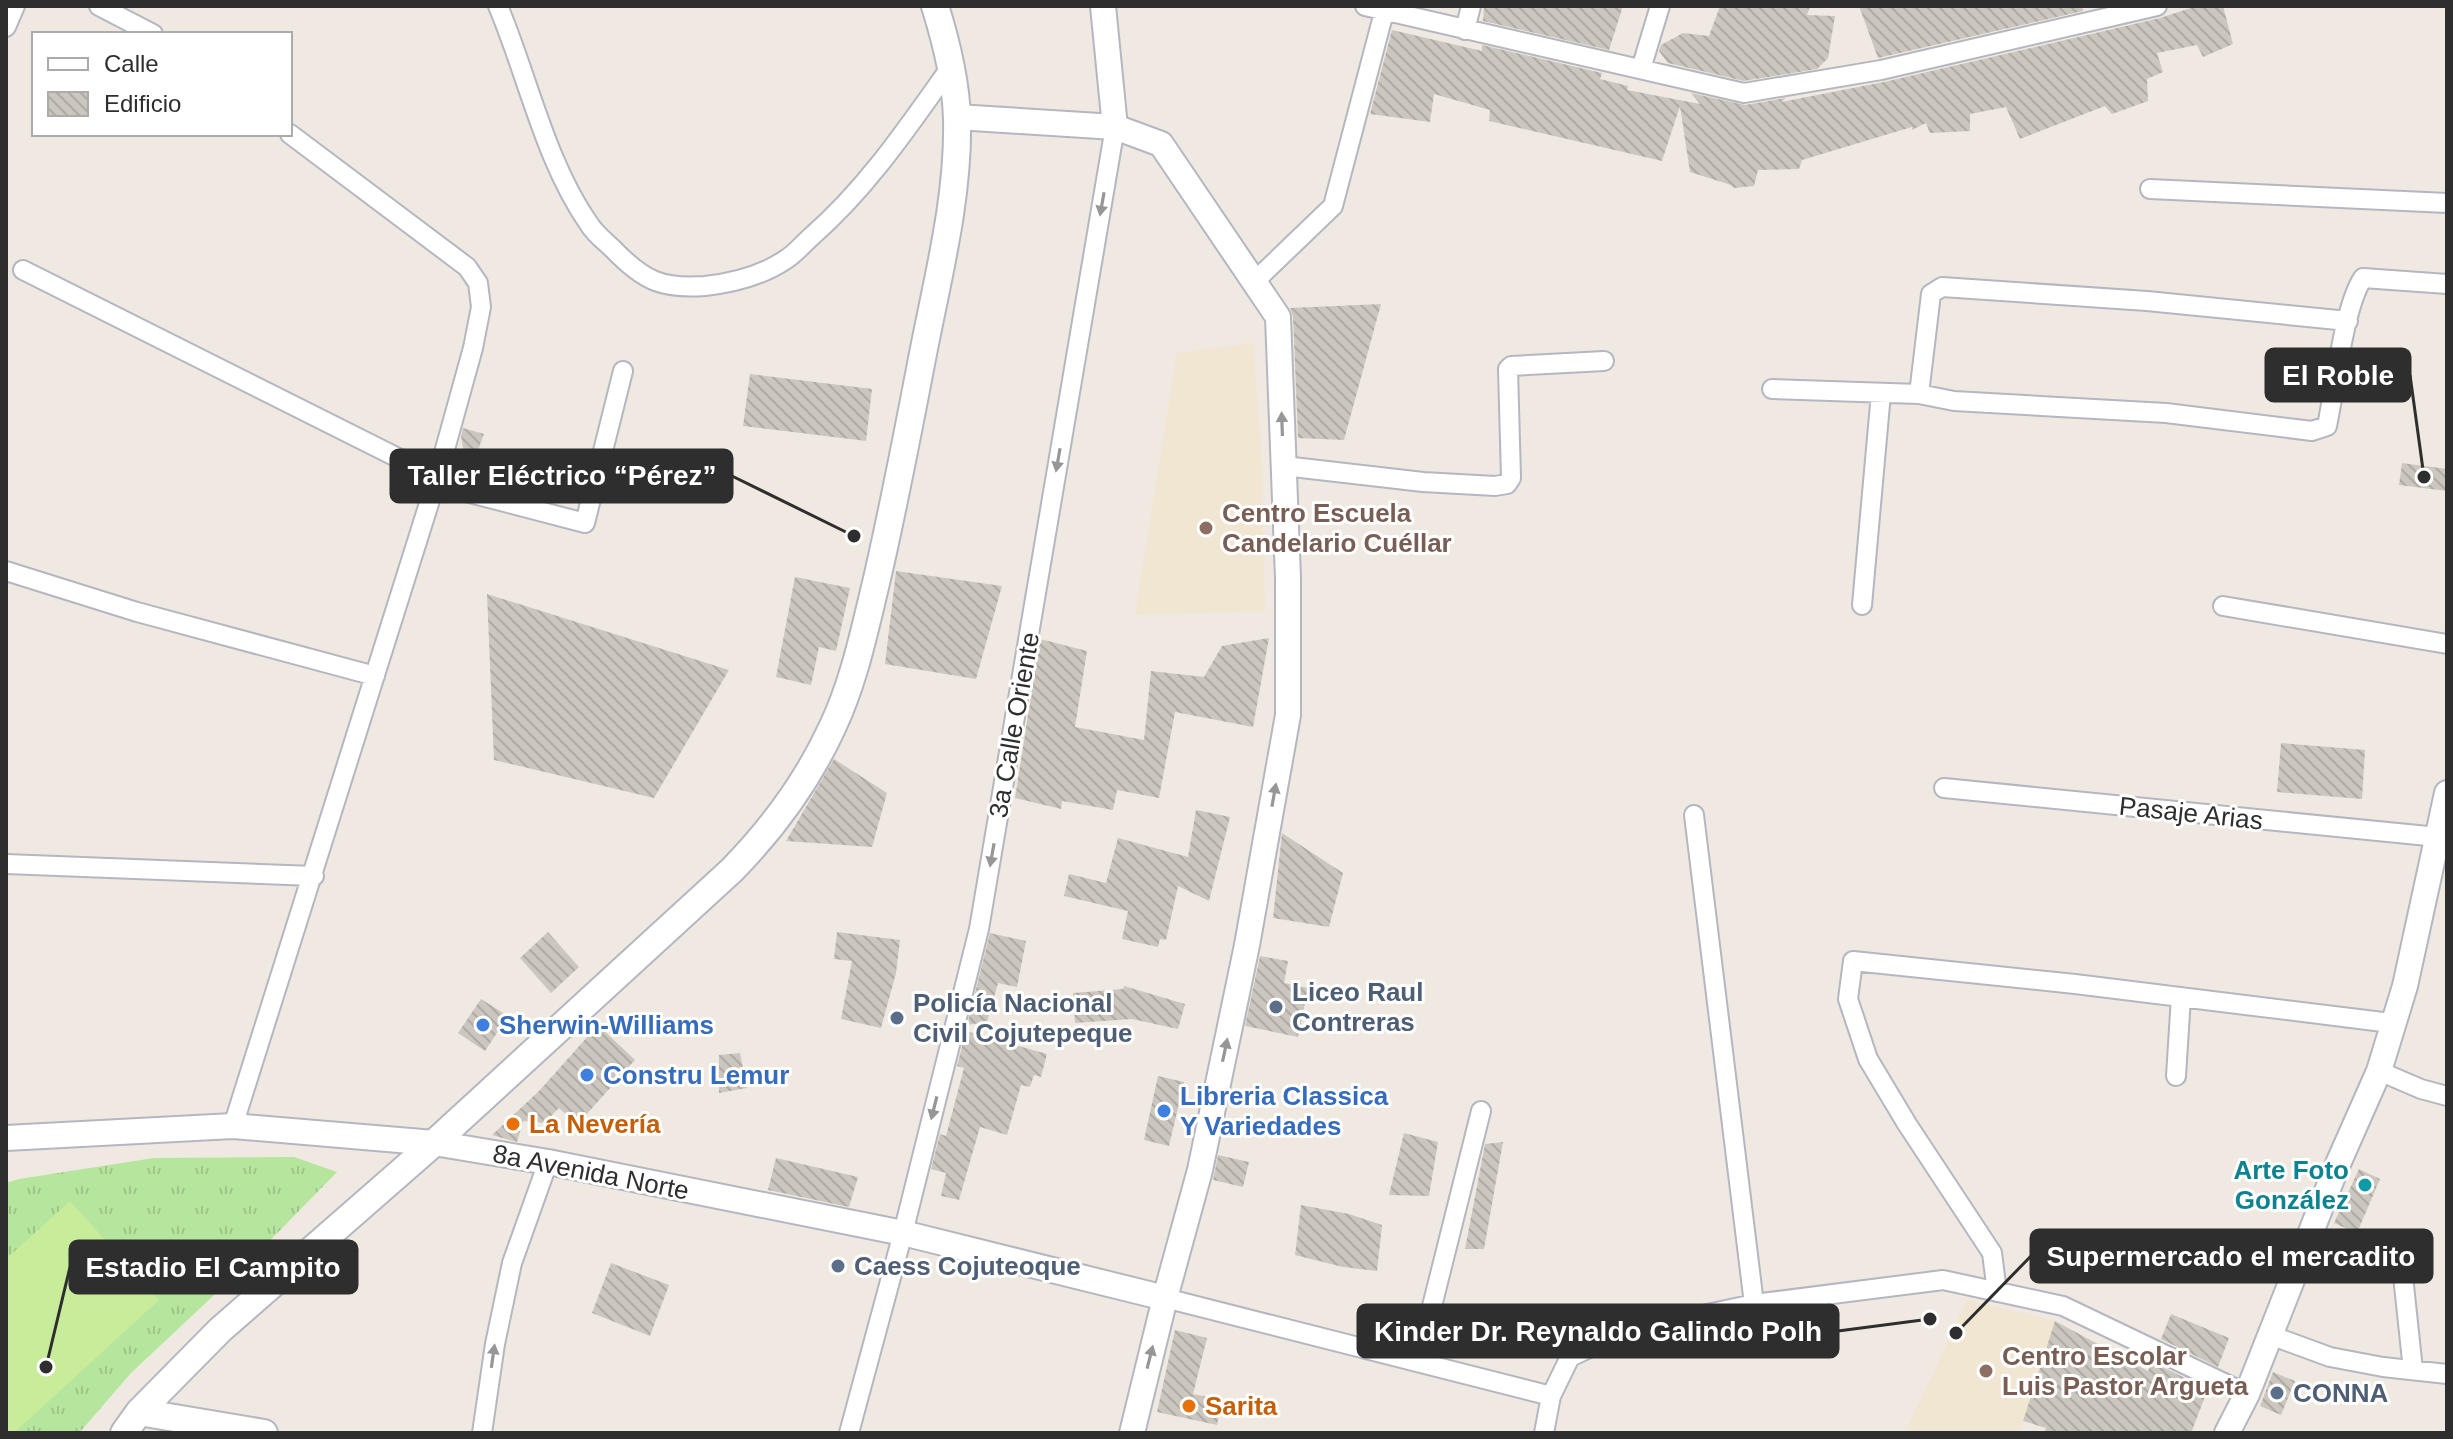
<svg xmlns="http://www.w3.org/2000/svg" width="2453" height="1439" font-family="Arial,sans-serif">
	<style>
		.education { fill: #f0e6d1 }
		.grass { fill: url(#grass-tufts) }
		.pitch { fill: #c9ec9a }
		.building { fill: url(#building-back-hatch) }
		.lines { fill: none; stroke-linecap: round; stroke-linejoin: round }
		.minor-casing { stroke: #b4b7c1; stroke-width: 22 }
		.tertiary-casing { stroke: #b4b7c1; stroke-width: 28 }
		.secondary-casing { stroke: #b4b7c1; stroke-width: 30 }
		.minor { stroke: #fff; stroke-width: 18 }
		.tertiary { stroke: #fff; stroke-width: 24 }
		.secondary { stroke: #fff; stroke-width: 26 }
		.oneway { fill: #969696 }
		.education-dot { fill: #8d6e63; stroke: #fff; stroke-width: 3 }
		.service-dot { fill: #5c6f8a; stroke: #fff; stroke-width: 3 }
		.shop-dot { fill: #3f7fe0; stroke: #fff; stroke-width: 3 }
		.food-dot { fill: #e8710a; stroke: #fff; stroke-width: 3 }
		.culture-dot { fill: #0f9aa8; stroke: #fff; stroke-width: 3 }
		.labels { text-anchor: middle; dominant-baseline: central; stroke-width: 6; stroke-linejoin: round; paint-order: stroke }
		.education-label { font-size: 26px; font-weight: bold; fill: #785e54; stroke: #fff; text-anchor: start }
		.street-label { font-size: 26px; fill: #2e2e2e; stroke: #fff }
		.service-label { font-size: 26px; font-weight: bold; fill: #4e5e75; stroke: #fff; text-anchor: start }
		.shop-label { font-size: 26px; font-weight: bold; fill: #366cbe; stroke: #fff; text-anchor: start }
		.food-label { font-size: 26px; font-weight: bold; fill: #c56008; stroke: #fff; text-anchor: start }
		.culture-label { font-size: 26px; font-weight: bold; fill: #0d838f; stroke: #fff; text-anchor: end }
		.leader { fill: none; stroke: #2e2e2e; stroke-width: 3 }
		.callout-dot { fill: #2e2e2e; stroke: #fff; stroke-width: 3 }
		.callout { fill: #2e2e2e; stroke: #2e2e2e; stroke-width: 3 }
		.callout-label { font-size: 28px; text-anchor: middle; font-weight: bold; fill: #fff }
	</style>
	<defs>
		<pattern id="grass-tufts" width="24" height="20" patternUnits="userSpaceOnUse" patternTransform="scale(2)"><rect width="24" height="20" fill="#b6e59e"/><path d="M3 7l-1-3M5 7V3M7 7l1-3M15 17l-1-3M17 17v-4M19 17l1-3" fill="none" stroke="#9dc588"/></pattern>
		<pattern id="building-back-hatch" width="6" height="6" patternUnits="userSpaceOnUse" patternTransform="scale(2)"><rect width="6" height="6" fill="#cbc7bf"/><path d="M-1 5l2 2M0 0l6 6M5-1l2 2" fill="none" stroke="#afaba4"/></pattern>
	</defs>
	<rect width="100%" height="100%" fill="#efe9e1"/>
	<path class="education" d="M1253,343L1261,446L1265,611L1135,615L1177,353Z
		M1967,1300L2055,1321L2019,1433H1905Z"/>
	<path class="grass" d="M294,1157L337,1172L243,1268L131,1373L79,1433H6V1183L19,1179L154,1158Z"/>
	<path class="pitch" d="M70,1201L159,1300L14,1433H6V1259Z"/>
	<path class="building" d="M1484,6H1623L1609,50L1483,21Z
		M1720,6H1810L1807,15L1835,16L1828,58L1817,69L1744,81L1668,63L1659,51L1661,45L1683,33L1709,36Z
		M1859,6H2083V11L1878,58Z
		M2197,6H2223L2233,44L2203,57L2197,45L2157,53L2163,72L2147,79L2148,101L2112,114L2105,106L2020,139L2006,107L1970,114V131L1930,133L1926,123L1912,130V127L1802,160L1799,169L1758,170L1754,186L1734,188L1731,185L1690,172L1680,106L1662,161L1489,121L1490,110L1434,94L1430,122L1370,114L1392,30L1482,51V45L1602,73L1600,79L1628,86L1627,90L1700,104L1691,93L1745,105L1786,98L1781,102L1884,82L2160,18Z
		M1381,304L1344,440L1298,438L1293,316L1290,308Z
		M750,374L872,389L866,441L743,426Z
		M463,428L484,434L468,477L461,436Z
		M2402,463L2447,469V491L2399,485Z
		M896,571L1002,586L976,679L885,664Z
		M795,577L850,588L836,651L819,647L811,685L776,677Z
		M487,594L729,670L654,798L494,760Z
		M1269,638L1253,727L1175,712L1159,798L1117,790L1113,810L1062,801L1061,809L1015,798L1040,639L1087,651L1075,727L1144,740L1151,671L1204,677L1222,646Z
		M2281,743L2365,750L2362,799L2277,792Z
		M834,759L887,793L872,847L786,841Z
		M1196,810L1230,817L1209,901L1178,886L1166,940L1160,939L1158,947L1122,939L1128,911L1064,896L1069,874L1106,883L1118,838L1188,857Z
		M1282,833L1343,873L1329,927L1273,918Z
		M548,932L579,967L551,993L520,958Z
		M837,932L900,940L896,973L881,1028L841,1019L852,961L834,959Z
		M990,933L1026,941L1017,987L998,983L987,1022L967,1025Z
		M1260,956L1288,961L1284,983L1308,988L1298,1037L1245,1026Z
		M1124,986L1185,1004L1178,1029L1132,1019L1075,1023L1073,993L1123,989Z
		M481,999L508,1016L485,1051L458,1033Z
		M598,1025L635,1060L577,1125L559,1108L544,1123L523,1121L517,1142L492,1135L539,1091Z
		M966,1031L1047,1054L1041,1077L1034,1075L1030,1087L1021,1085L1007,1135L980,1127L959,1200L941,1196L946,1173L931,1169L940,1134L946,1136L964,1068L957,1066Z
		M740,1053L747,1088L719,1093V1055Z
		M1158,1076L1184,1082L1169,1146L1144,1140Z
		M1404,1133L1438,1142L1429,1196L1389,1195Z
		M1503,1142L1484,1249H1465L1485,1144Z
		M1218,1155L1249,1162L1243,1187L1213,1180Z
		M776,1158L858,1177L849,1207L768,1190Z
		M2359,1169L2380,1179L2357,1233L2334,1223Z
		M1301,1205L1349,1214L1382,1225L1377,1271L1343,1267L1295,1255Z
		M611,1263L669,1285L650,1336L592,1313Z
		M2171,1314L2229,1338L2218,1367L2161,1339Z
		M2055,1321L2148,1371L2152,1362L2208,1389L2191,1433H2044L2046,1428L2023,1421Z
		M1175,1330L1207,1338L1193,1394L1222,1400L1217,1425L1157,1412Z
		M2273,1372L2295,1381L2281,1415L2260,1406Z"/>
	<g class="lines">
		<defs>
			<path id="minor" d="M99,6L153,34
				M498,6C528,77 545,161 589,224C595,234 606,242 614,250C644,281 662,289 705,286C732,283 761,276 785,260C795,254 803,244 812,236C867,188 908,127 950,68
				M1365,6L1744,93L1881,70L2157,6
				M6,27L15,6
				M1465,30L1471,6
				M1641,69L1660,6
				M2150,189L2447,203
				M23,270L466,492L585,523L623,371
				M1254,282L1333,206L1384,12
				M2348,321L2147,301L1942,287L1931,294L1919,394L1954,401L2166,413L2312,431L2327,426C2335,388 2344,306 2363,278L2447,284
				M1772,389L1919,394
				M1284,466L1423,482L1495,486L1507,484L1511,478L1508,369L1511,366L1604,361
				M6,571L137,612L375,676
				M1862,605L1881,393
				M2223,606L2447,644
				M1944,788L2438,837
				M1694,815L1754,1304
				M6,864L314,876
				M2379,1071L2421,1089L2447,1096
				M2176,1076L2181,997
				M233,1126L437,478L473,348L481,307L478,283L467,267L290,134
				M2403,1276L2413,1370
				M1997,1292L1992,1253L1907,1124L1868,1059L1848,999L1853,961L2075,984L2391,1023
				M1165,1298L1551,1396
				M2270,1335L2330,1357L2383,1367L2447,1374
				M1418,1362L1481,1111
				M482,1433L495,1344L512,1263L548,1162
				M849,1433L903,1233L979,929L1115,127
				M1544,1433L1551,1396L1570,1357L1623,1332L1754,1304L1943,1280L2063,1306L2247,1394"/>
			<path id="tertiary" d="M1103,6L1115,127
				M957,117L1115,127L1161,144L1278,317L1288,578V715L1247,945L1200,1170L1165,1298L1132,1433
				M6,1138L233,1126L434,1143L548,1162L903,1233L1165,1298
				M2227,1433L2247,1394L2337,1166L2379,1071L2405,986L2447,793"/>
			<path id="secondary" d="M139,1412L264,1433
				M124,1433L139,1412L220,1330L434,1143L732,870C773,828 807,782 832,728C854,682 864,632 876,583C893,510 907,437 921,364C936,284 959,201 957,119C956,81 946,41 935,6"/>
		</defs>
		<use href="#minor" class="minor-casing"/>
		<use href="#tertiary" class="tertiary-casing"/>
		<use href="#secondary" class="secondary-casing"/>
		<use href="#minor" class="minor"/>
		<use href="#tertiary" class="tertiary"/>
		<use href="#secondary" class="secondary"/>
	</g>
	<defs><path id="oneway-solid" d="M-6-.8H1V-3.2L6.5 0L1 3.2V.8H-6Z" transform="scale(2)"/></defs>
	<g class="oneway">
		<use href="#oneway-solid" transform="translate(1102 204) rotate(100)"/>
		<use href="#oneway-solid" transform="translate(1282 424) rotate(-92)"/>
		<use href="#oneway-solid" transform="translate(1058 460) rotate(100)"/>
		<use href="#oneway-solid" transform="translate(1274 795) rotate(-80)"/>
		<use href="#oneway-solid" transform="translate(992 855) rotate(100)"/>
		<use href="#oneway-solid" transform="translate(1225 1050) rotate(-78)"/>
		<use href="#oneway-solid" transform="translate(934 1108) rotate(104)"/>
		<use href="#oneway-solid" transform="translate(493 1356) rotate(-82)"/>
		<use href="#oneway-solid" transform="translate(1150 1357) rotate(-76)"/>
	</g>
	<g class="education-dot">
		<circle cx="1206" cy="528" r="8"/>
		<circle cx="1986" cy="1371" r="8"/>
	</g>
	<g class="service-dot">
		<circle cx="1276" cy="1007" r="8"/>
		<circle cx="897" cy="1018" r="8"/>
		<circle cx="838" cy="1266" r="8"/>
		<circle cx="2277" cy="1393" r="8"/>
	</g>
	<g class="shop-dot">
		<circle cx="483" cy="1025" r="8"/>
		<circle cx="587" cy="1075" r="8"/>
		<circle cx="1164" cy="1111" r="8"/>
	</g>
	<g class="food-dot">
		<circle cx="513" cy="1124" r="8"/>
		<circle cx="1189" cy="1406" r="8"/>
	</g>
	<circle class="culture-dot" cx="2365" cy="1185" r="8"/>
	<g class="labels">
		<g class="education-label">
			<text x="1222" y="513">Centro Escuela<tspan x="1222" dy="30">Candelario Cuéllar</tspan></text>
			<text x="2002" y="1356">Centro Escolar<tspan x="2002" dy="30">Luis Pastor Argueta</tspan></text>
		</g>
		<g class="street-label">
			<text transform="translate(1014 725) rotate(-80)">3a Calle Oriente</text>
			<text transform="translate(2191 813) rotate(6)">Pasaje Arias</text>
			<text transform="translate(591 1172) rotate(11)">8a Avenida Norte</text>
		</g>
		<g class="service-label">
			<text x="1292" y="992">Liceo Raul<tspan x="1292" dy="30">Contreras</tspan></text>
			<text x="913" y="1003">Policía Nacional<tspan x="913" dy="30">Civil Cojutepeque</tspan></text>
			<text x="854" y="1266">Caess Cojuteoque</text>
			<text x="2293" y="1393">CONNA</text>
		</g>
		<g class="shop-label">
			<text x="499" y="1025">Sherwin-Williams</text>
			<text x="603" y="1075">Constru Lemur</text>
			<text x="1180" y="1096">Libreria Classica<tspan x="1180" dy="30">Y Variedades</tspan></text>
		</g>
		<g class="food-label">
			<text x="529" y="1124">La Nevería</text>
			<text x="1205" y="1406">Sarita</text>
		</g>
		<g class="culture-label">
			<text x="2349" y="1170">Arte Foto<tspan x="2349" dy="30">González</tspan></text>
		</g>
	</g>
	<path class="leader" d="M2424 477L2410 375M854 536L732 476M1956 1333L2031 1256M46 1367L70 1267M1930 1319L1838 1331"/>
	<g class="callout-dot">
		<circle cx="2424" cy="477" r="8"/>
		<circle cx="854" cy="536" r="8"/>
		<circle cx="1956" cy="1333" r="8"/>
		<circle cx="46" cy="1367" r="8"/>
		<circle cx="1930" cy="1319" r="8"/>
	</g>
	<g class="callout">
		<rect x="2266" y="349" width="144" height="52" rx="8"/>
		<rect x="391" y="450" width="341" height="52" rx="8"/>
		<rect x="2031" y="1230" width="401" height="52" rx="8"/>
		<rect x="70" y="1241" width="287" height="52" rx="8"/>
		<rect x="1358" y="1305" width="480" height="52" rx="8"/>
	</g>
	<g class="callout-label">
		<text x="2338" y="385">El Roble</text>
		<text x="562" y="485">Taller Eléctrico “Pérez”</text>
		<text x="2231" y="1266">Supermercado el mercadito</text>
		<text x="213" y="1277">Estadio El Campito</text>
		<text x="1598" y="1341">Kinder Dr. Reynaldo Galindo Polh</text>
	</g>
	<rect width="2453" height="1439" fill="none" stroke="#2e2e2e" stroke-width="16"/>
	<rect x="32" y="32" width="260" height="104" fill="#ffffff" stroke="#ababab" stroke-width="2"/>
	<rect x="48" y="58" width="40" height="12" fill="#ffffff" stroke="#ababab" stroke-width="2"/>
	<text x="104" y="72" font-size="24" fill="#2e2e2e">Calle</text>
	<rect x="48" y="92" width="40" height="24" fill="url(#building-back-hatch)" stroke="#ababab" stroke-width="2"/>
	<text x="104" y="112" font-size="24" fill="#2e2e2e">Edificio</text>
</svg>
